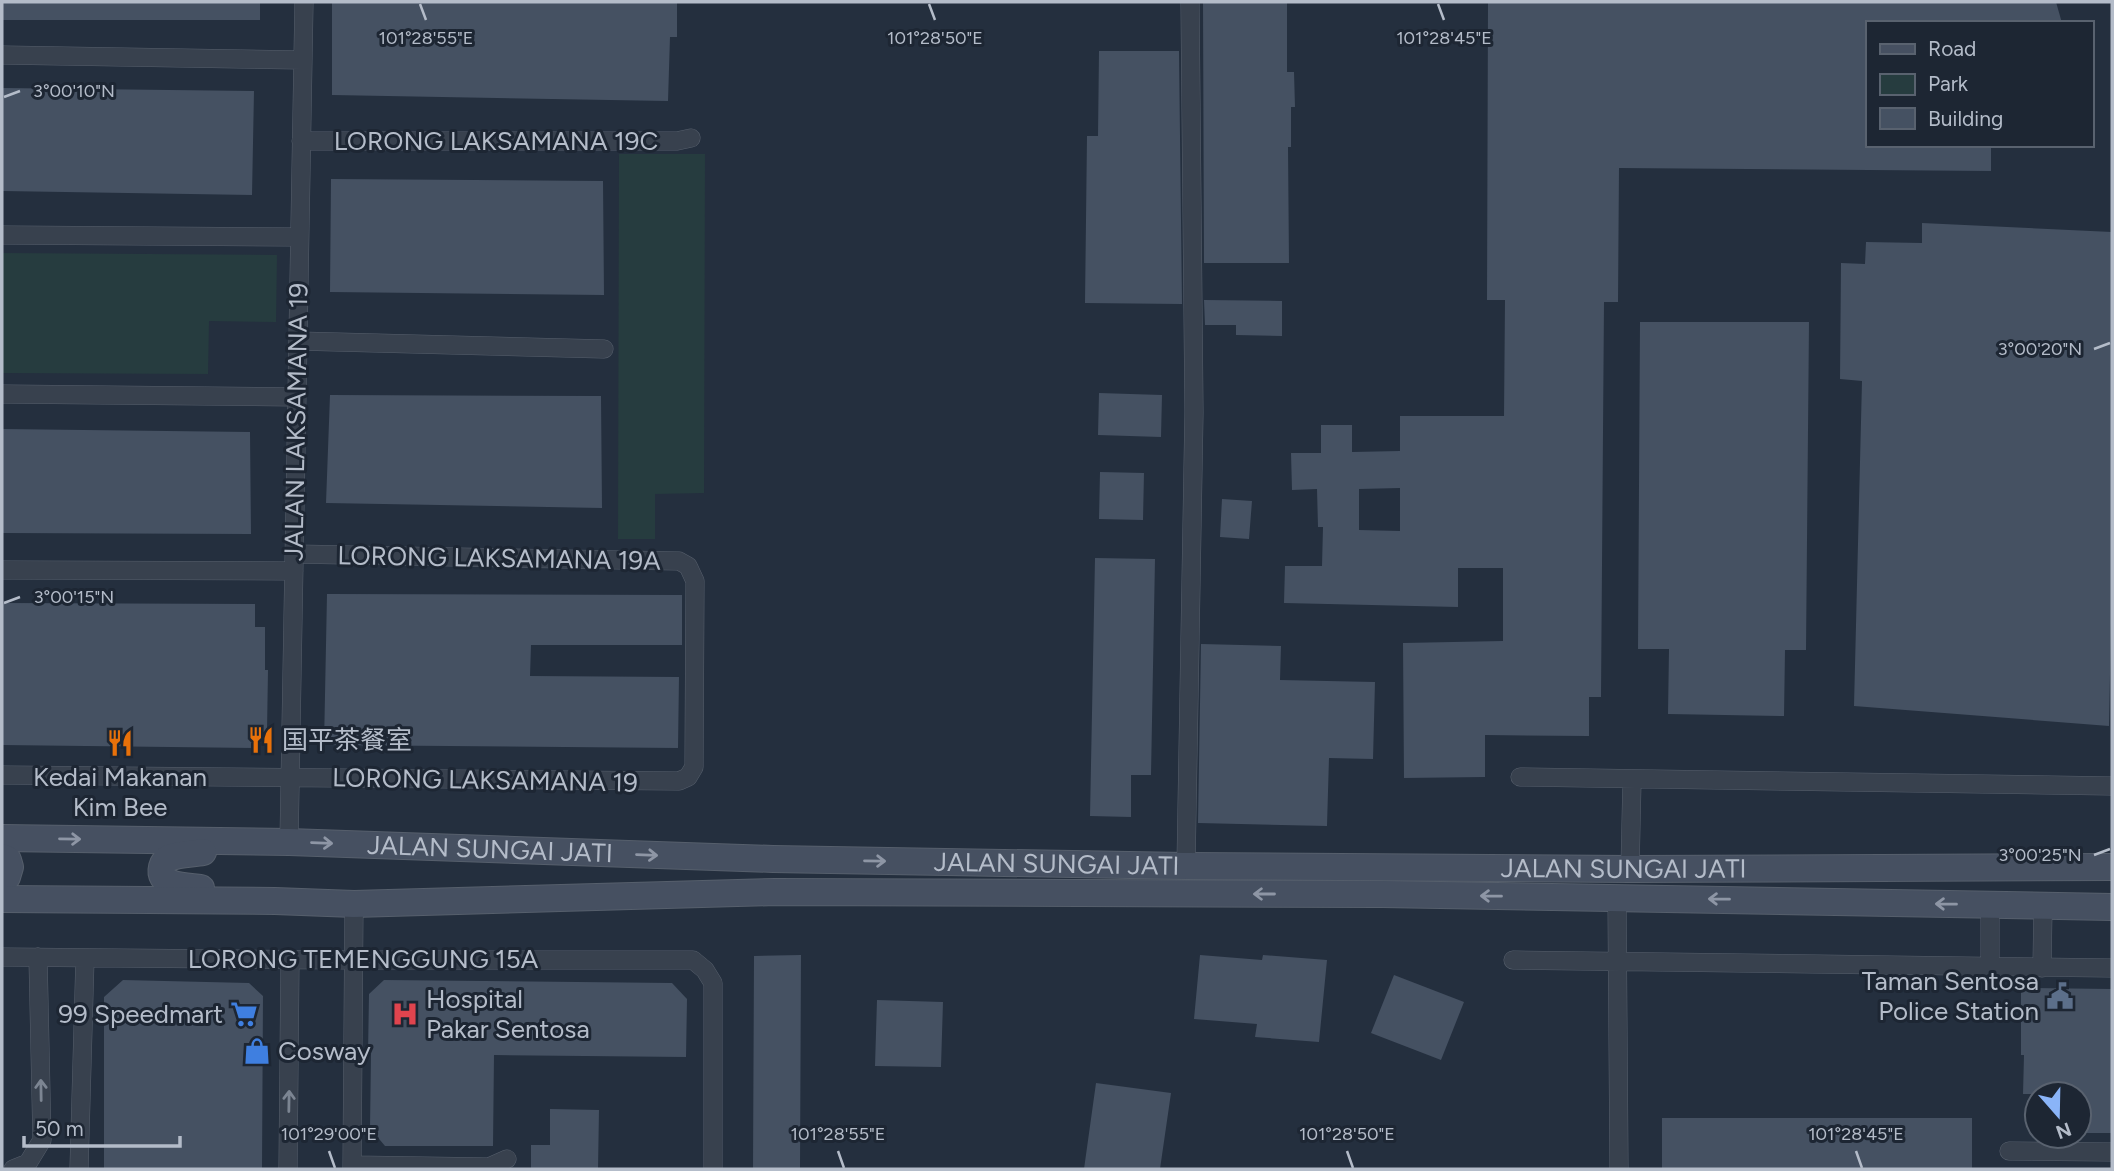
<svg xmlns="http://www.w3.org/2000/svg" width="2114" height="1171" font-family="Figtree,'Noto Sans SC',sans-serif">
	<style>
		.green { fill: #263c3f }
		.building { fill: #455162; fill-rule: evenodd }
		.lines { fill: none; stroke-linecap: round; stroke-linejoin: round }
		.street-casing { stroke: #565f6c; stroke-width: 19 }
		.secondary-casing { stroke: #565f6c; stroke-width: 28 }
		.street { stroke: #38414e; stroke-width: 18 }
		.secondary { stroke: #465061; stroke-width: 26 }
		.oneway { stroke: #8e96a5 }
		.oneway2 { stroke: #7c8592 }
		.ticks { fill: none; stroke: #b4bcc9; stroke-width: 2.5 }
		.labels { text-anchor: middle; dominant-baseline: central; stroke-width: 6; stroke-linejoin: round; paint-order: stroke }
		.street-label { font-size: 26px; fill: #b4bcc9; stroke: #1d2633 }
		.poi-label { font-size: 26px; fill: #b4bcc9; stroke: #1d2633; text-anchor: start }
		.ticks-label { font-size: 18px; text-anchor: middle; fill: #b4bcc9; stroke: #1d2633; stroke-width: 6; stroke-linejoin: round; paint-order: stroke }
	</style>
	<rect width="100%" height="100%" fill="#242f3e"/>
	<path class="green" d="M619,154H705L704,493L655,494V539H618Z
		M2,253L277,255L276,322L209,321L208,374L2,373Z"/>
	<path class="building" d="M2,2H260V20H2Z
		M332,2H677V37H670L668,101L332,95Z
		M1203,2H1287V72H1294L1295,107H1291V147H1288L1289,263H1204Z
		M1488,2H2056L2062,23H1867V145H1991V171L1619,168L1618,302H1604L1601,697H1589V736L1485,735V777L1404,778L1403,643L1503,641V568H1458V607L1284,603L1285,566H1322L1323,527H1318L1317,489L1292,490L1291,453H1321V425H1352V452L1400,451V416H1504L1505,300H1487ZM1400,488V531L1359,530V489Z
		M1099,51H1179L1182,304L1085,303L1087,136H1098Z
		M2,88L254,91L252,195L2,191Z
		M331,179L603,181L604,295L330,292Z
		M1922,223L2112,232V572L2109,726L1854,706L1862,381L1840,379L1841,263L1865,264L1866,242L1922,243Z
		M1204,300L1282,301V336L1236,335V325H1205Z
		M1640,322H1809L1806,650H1785L1784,716L1668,714L1669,649H1638Z
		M1099,393L1162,395L1161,437L1098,435Z
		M330,395L601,396L602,508L326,503Z
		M2,429L250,432L251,534L2,533Z
		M1100,472L1144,473L1143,520L1099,519Z
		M1222,499L1252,501L1249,539L1220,537Z
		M1095,558L1155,559L1151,775H1131V817L1090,816Z
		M327,594L682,595V645H531L530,676L679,677L678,748L324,745Z
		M2,603L255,604V627H265V670H268L267,732L254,748L2,745Z
		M1201,644L1281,646L1280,680L1375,682L1373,759L1329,758L1327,826L1198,823Z
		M801,955L800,1169H753L754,956Z
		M1200,955L1262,960L1263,955L1327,960L1319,1042L1255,1037L1257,1024L1194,1019Z
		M1394,975L1464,1002L1441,1060L1371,1033Z
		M123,980L249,983L263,996L262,1169H104V997Z
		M384,980L672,983L687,999L686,1057L494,1055L493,1146H385L370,1128L371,1054H368L369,994Z
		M2021,988L2112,989V1133H2079V1094H2023L2024,1055H2021Z
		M877,1000L943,1002L941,1067L875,1066Z
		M1096,1083L1171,1093L1160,1169H1084Z
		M550,1109L599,1110L598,1169H531V1145H550Z
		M1662,1118H1972V1169H1662Z"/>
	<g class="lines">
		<defs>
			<path id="street" d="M2,55L302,60
				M301,141H677L691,138
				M2,235L299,237
				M298,341L604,349
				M2,394L297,397
				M2,570L294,571
				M2,775L679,781L688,777L694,767L695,581L688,566L679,561L294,554
				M1520,777L2112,786
				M289,842L304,2
				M1186,866L1194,412L1190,2
				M1630,869L1632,780
				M1617,898L1619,1169
				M1990,905V968
				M2,957L354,960H693L705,970L713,983V1169
				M1513,960L2112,968
				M2042,968L2043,906
				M2009,1151L2112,1152
				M352,1165L489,1167L507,1159
				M13,1169L28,1163L42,1140L38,957
				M79,1169L85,958
				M288,1169L290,960
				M352,1169L354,904"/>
			<g id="secondary">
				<path id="s1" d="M2,838L289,842L773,859L1186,866L1630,869L2112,867"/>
				<path d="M2,857L8,860L10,867L7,877L2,880"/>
				<path d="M201,888C187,886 157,887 162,867C163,863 165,860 169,858C178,854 193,854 203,852"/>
				<path d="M2,899L275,901L354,904L775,892L1382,894L2112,907"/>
			</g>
		</defs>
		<use href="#street" class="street-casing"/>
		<use href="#secondary" class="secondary-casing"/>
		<use href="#street" class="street"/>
		<use href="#secondary" class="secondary"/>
	</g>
	<defs><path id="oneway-shaft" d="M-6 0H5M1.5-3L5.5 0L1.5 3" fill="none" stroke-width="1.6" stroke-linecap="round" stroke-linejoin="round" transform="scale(1.75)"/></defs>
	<g class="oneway">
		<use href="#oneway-shaft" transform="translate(70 839) rotate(1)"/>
		<use href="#oneway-shaft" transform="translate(322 843) rotate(2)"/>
		<use href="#oneway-shaft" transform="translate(647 855) rotate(2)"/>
		<use href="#oneway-shaft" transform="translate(875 861) rotate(1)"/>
		<use href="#oneway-shaft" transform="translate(1264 894) rotate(180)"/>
		<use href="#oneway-shaft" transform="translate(1491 896) rotate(-179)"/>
		<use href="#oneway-shaft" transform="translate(1719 899) rotate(-179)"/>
		<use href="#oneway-shaft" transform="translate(1946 904) rotate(-179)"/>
	</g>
	<g class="oneway2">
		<use href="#oneway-shaft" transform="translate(41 1090) rotate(-91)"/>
		<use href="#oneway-shaft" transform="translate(289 1101) rotate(-89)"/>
	</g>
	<path class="ticks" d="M420,4L426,20M929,4L935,20M1438,4L1444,20M4,97L20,91M2094,349L2110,343M4,603L20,597M2094,855L2110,849M329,1151L335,1168M838,1151L844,1168M1347,1151L1353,1168M1856,1151L1862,1168"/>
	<defs>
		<symbol id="restaurant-bare" viewBox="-9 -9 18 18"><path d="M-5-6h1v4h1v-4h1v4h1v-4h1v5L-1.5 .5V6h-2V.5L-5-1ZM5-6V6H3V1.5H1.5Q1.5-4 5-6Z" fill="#e8710a" stroke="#1d2633" stroke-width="2.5" paint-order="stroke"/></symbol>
		<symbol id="civic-bare" viewBox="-9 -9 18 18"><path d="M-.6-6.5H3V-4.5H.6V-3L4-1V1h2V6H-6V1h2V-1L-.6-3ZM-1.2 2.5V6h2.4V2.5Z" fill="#5c6f8a" stroke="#1d2633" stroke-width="2.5" paint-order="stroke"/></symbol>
		<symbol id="supermarket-bare" viewBox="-9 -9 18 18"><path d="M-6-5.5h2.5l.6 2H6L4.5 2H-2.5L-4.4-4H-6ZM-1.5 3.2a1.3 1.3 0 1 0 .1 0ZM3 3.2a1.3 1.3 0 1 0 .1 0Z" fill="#3f7fe0" stroke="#1d2633" stroke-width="2.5" paint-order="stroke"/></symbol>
		<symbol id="hospital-bare" viewBox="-9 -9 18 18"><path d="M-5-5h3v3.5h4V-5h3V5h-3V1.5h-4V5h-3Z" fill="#e0444e" stroke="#1d2633" stroke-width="2.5" paint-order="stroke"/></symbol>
		<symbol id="shop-bare" viewBox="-9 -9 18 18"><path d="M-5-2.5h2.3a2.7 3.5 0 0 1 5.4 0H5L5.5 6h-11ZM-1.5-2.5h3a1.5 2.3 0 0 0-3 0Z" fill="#3f7fe0" stroke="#1d2633" stroke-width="2.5" paint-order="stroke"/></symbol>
	</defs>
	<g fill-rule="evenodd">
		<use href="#restaurant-bare" x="242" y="721" width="38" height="38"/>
		<use href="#restaurant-bare" x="101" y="724" width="38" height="38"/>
		<use href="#civic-bare" x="2041" y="977" width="38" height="38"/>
		<use href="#supermarket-bare" x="225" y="995" width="38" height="38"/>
		<use href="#hospital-bare" x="386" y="995" width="38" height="38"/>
		<use href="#shop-bare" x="238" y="1032" width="38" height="38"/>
	</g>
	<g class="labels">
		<g class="street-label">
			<text x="496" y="141">LORONG LAKSAMANA 19C</text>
			<text transform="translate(296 422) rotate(-89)">JALAN LAKSAMANA 19</text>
			<text transform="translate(499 558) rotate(1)">LORONG LAKSAMANA 19A</text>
			<text transform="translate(485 780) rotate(1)">LORONG LAKSAMANA 19</text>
			<text stroke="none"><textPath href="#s1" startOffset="488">JALAN SUNGAI JATI</textPath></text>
			<text stroke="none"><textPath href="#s1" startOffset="1055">JALAN SUNGAI JATI</textPath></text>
			<text stroke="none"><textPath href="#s1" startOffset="1622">JALAN SUNGAI JATI</textPath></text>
			<text x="363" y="959">LORONG TEMENGGUNG 15A</text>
		</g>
		<g class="poi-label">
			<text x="282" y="740">国平茶餐室</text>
			<text x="120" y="777" text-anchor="middle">Kedai Makanan<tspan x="120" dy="30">Kim Bee</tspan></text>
			<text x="2039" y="981" text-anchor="end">Taman Sentosa<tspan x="2039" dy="30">Police Station</tspan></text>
			<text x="426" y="999">Hospital<tspan x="426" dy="30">Pakar Sentosa</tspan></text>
			<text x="223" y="1014" text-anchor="end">99 Speedmart</text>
			<text x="278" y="1051">Cosway</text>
		</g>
	</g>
	<g class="ticks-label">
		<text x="426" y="44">101°28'55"E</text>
		<text x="935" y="44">101°28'50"E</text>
		<text x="1444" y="44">101°28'45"E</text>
		<text x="74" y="97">3°00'10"N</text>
		<text x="2040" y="355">3°00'20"N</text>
		<text x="74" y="603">3°00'15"N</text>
		<text x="2040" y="861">3°00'25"N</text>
		<text x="329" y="1140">101°29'00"E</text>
		<text x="838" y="1140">101°28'55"E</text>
		<text x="1347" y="1140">101°28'50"E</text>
		<text x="1856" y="1140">101°28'45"E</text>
	</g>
	<rect width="2114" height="1171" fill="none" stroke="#b4bcc9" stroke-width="7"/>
	<rect x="1866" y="21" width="228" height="126" fill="#1d2633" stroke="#59626f" stroke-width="2"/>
	<rect x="1880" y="44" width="35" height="10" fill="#465061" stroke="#59626f" stroke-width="2"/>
	<text x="1928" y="56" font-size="21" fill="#b4bcc9">Road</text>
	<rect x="1880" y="74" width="35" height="21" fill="#263c3f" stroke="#59626f" stroke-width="2"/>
	<text x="1928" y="91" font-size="21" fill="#b4bcc9">Park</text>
	<rect x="1880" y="108" width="35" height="21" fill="#455162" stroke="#59626f" stroke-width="2"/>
	<text x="1928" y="126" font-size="21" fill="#b4bcc9">Building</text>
	<g transform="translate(2058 1115) rotate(160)"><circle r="33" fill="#1d2633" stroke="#59626f" stroke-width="2"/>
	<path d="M0-5L12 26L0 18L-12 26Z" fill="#8ab4f8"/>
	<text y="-10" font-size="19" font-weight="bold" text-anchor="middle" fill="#b4bcc9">N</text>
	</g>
	<path d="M24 1136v10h156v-10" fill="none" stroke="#b4bcc9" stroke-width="3.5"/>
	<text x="35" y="1136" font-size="21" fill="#b4bcc9" stroke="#1d2633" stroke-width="5" paint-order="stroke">50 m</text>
</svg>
